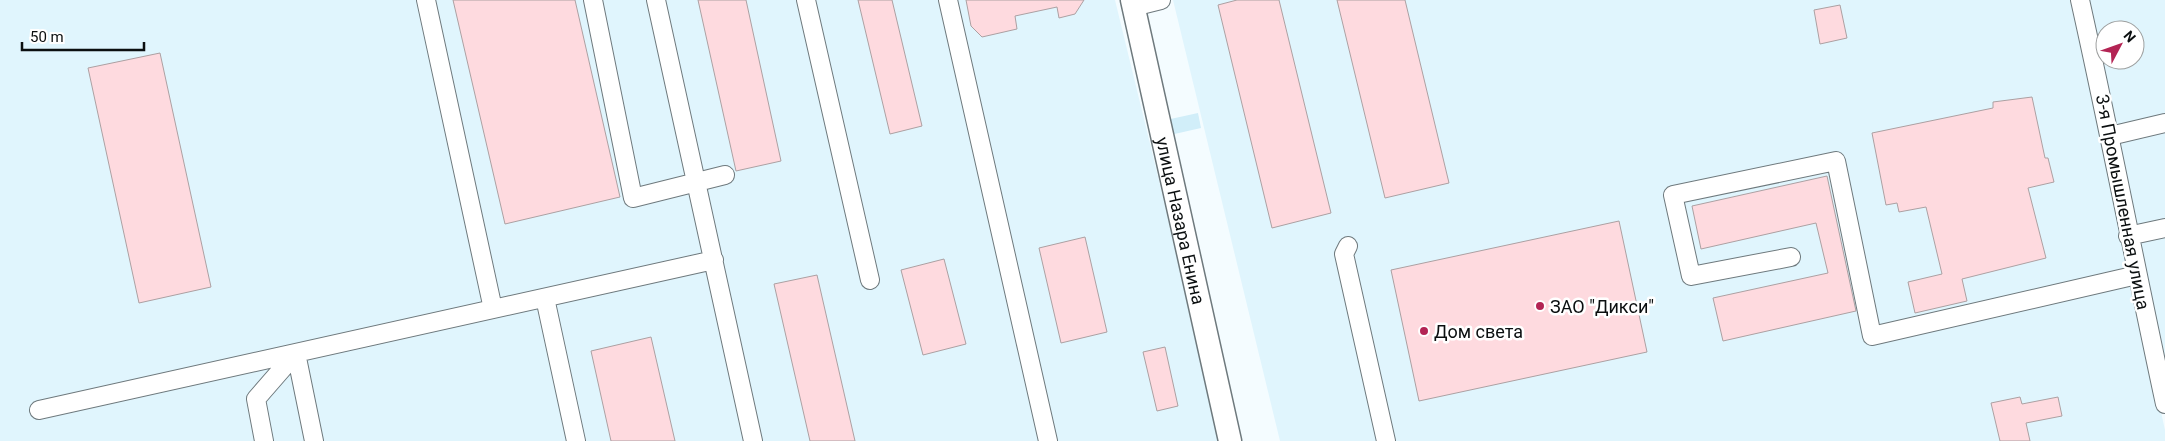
<svg xmlns="http://www.w3.org/2000/svg" width="2165" height="441" font-family="Roboto,sans-serif">
	<style>
		.built { fill: #e0f5fd; fill-rule: evenodd }
		.green { fill: #d1eef9 }
		.building { fill: #fedadf; stroke: #aca0a2 }
		.lines { fill: none; stroke-linecap: round; stroke-linejoin: round }
		.minor-casing { stroke: #6e797d; stroke-width: 20 }
		.major-casing { stroke: #6e797d; stroke-width: 25 }
		.minor { stroke: #fff; stroke-width: 18 }
		.major { stroke: #fff; stroke-width: 22 }
		.poi-dot { fill: #b32454; stroke: #fff; stroke-width: 2 }
		.labels { text-anchor: middle; dominant-baseline: central; stroke-width: 5; stroke-linejoin: round; paint-order: stroke }
		.street-label { font-size: 18px; fill: #0b0f10; stroke: #fff }
		.poi-label { font-size: 18px; fill: #0b0f10; stroke: #fff; text-anchor: start }
	</style>
	<rect width="100%" height="100%" fill="#f4fcff"/>
	<path class="built" d="M0,0H1115L1163,197L1218,441H0Z
		M1173,0H2070L2165,430V441H1280Z
		M2087,0H2165V366ZM2105,30H2135V60H2105Z"/>
	<path class="green" d="M1198,113L1201,128L1170,135L1166,120Z"/>
	<path class="building" d="M453,0H575L620,197L505,224Z
		M698,0H746L781,161L736,171Z
		M858,0H892L922,126L890,134Z
		M966,0H1084L1075,14L1059,18L1057,7L1015,16L1017,29L982,37L971,26Z
		M1237,0H1279L1331,213L1272,228L1218,5Z
		M1337,0H1405L1449,183L1385,198Z
		M1840,5L1847,38L1820,44L1814,10Z
		M160,53L211,287L139,303L88,68Z
		M2032,97L2045,158H2048L2054,182L2028,188L2046,258L1962,279L1967,301L1915,313L1908,282L1942,274L1926,207L1899,212L1897,203L1886,205L1872,133L1993,108V102Z
		M1827,176L1856,311L1723,341L1713,298L1828,273L1816,223L1701,249L1692,206Z
		M1619,221L1647,352L1419,401L1391,270Z
		M1085,237L1107,332L1061,343L1039,248Z
		M944,259L966,344L923,355L901,270Z
		M817,275L855,441H810L774,284Z
		M651,337L675,441H611L591,351Z
		M1165,347L1178,406L1157,411L1143,352Z
		M2020,397L2022,404L2058,397L2062,416L2026,423L2030,441H2000L1991,403Z"/>
	<g class="lines">
		<defs>
			<path id="minor" d="M426,0L493,309
				M593,0L633,198L725,175
				M656,0L753,441
				M806,0L870,280
				M948,0L1048,441
				M2080,0C2110,134 2136,270 2165,404
				M1133,7L1161,0
				M2110,136L2165,123
				M2128,236L2165,228
				M1348,246L1344,254L1386,441
				M1791,257L1691,276L1673,195L1836,161L1872,336L2137,275
				M545,298L576,441
				M296,353L314,441
				M39,410L714,260
				M264,441L256,399L296,353"/>
			<g id="major">
				<path id="s1" d="M1132,0L1230,441"/>
			</g>
		</defs>
		<use href="#minor" class="minor-casing"/>
		<use href="#major" class="major-casing"/>
		<use href="#minor" class="minor"/>
		<use href="#major" class="major"/>
	</g>
	<g class="poi-dot">
		<circle cx="1540" cy="306" r="5"/>
		<circle cx="1424" cy="331" r="5"/>
	</g>
	<g class="labels">
		<g class="street-label">
			<text transform="translate(2123 202) rotate(79)">3-я Промышленная улица</text>
			<text stroke="none"><textPath href="#s1" startOffset="226">улица Назара Енина</textPath></text>
		</g>
		<g class="poi-label">
			<text x="1550" y="306">ЗАО "Дикси"</text>
			<text x="1434" y="331">Дом света</text>
		</g>
	</g>
	<g transform="translate(2120 45) rotate(49)"><circle r="24" fill="#ffffff" stroke="#9d9f9f"/>
	<path d="M0-4L9 19L0 12L-9 19Z" fill="#b32454"/>
	<text y="-8" font-size="14" font-weight="bold" text-anchor="middle" fill="#0b0f10">N</text>
	</g>
	<path d="M22 42v8h122v-8" fill="none" stroke="#0b0f10" stroke-width="2.5"/>
	<text x="30" y="42" font-size="15" fill="#0b0f10" stroke="#ffffff" stroke-width="4" paint-order="stroke">50 m</text>
</svg>
